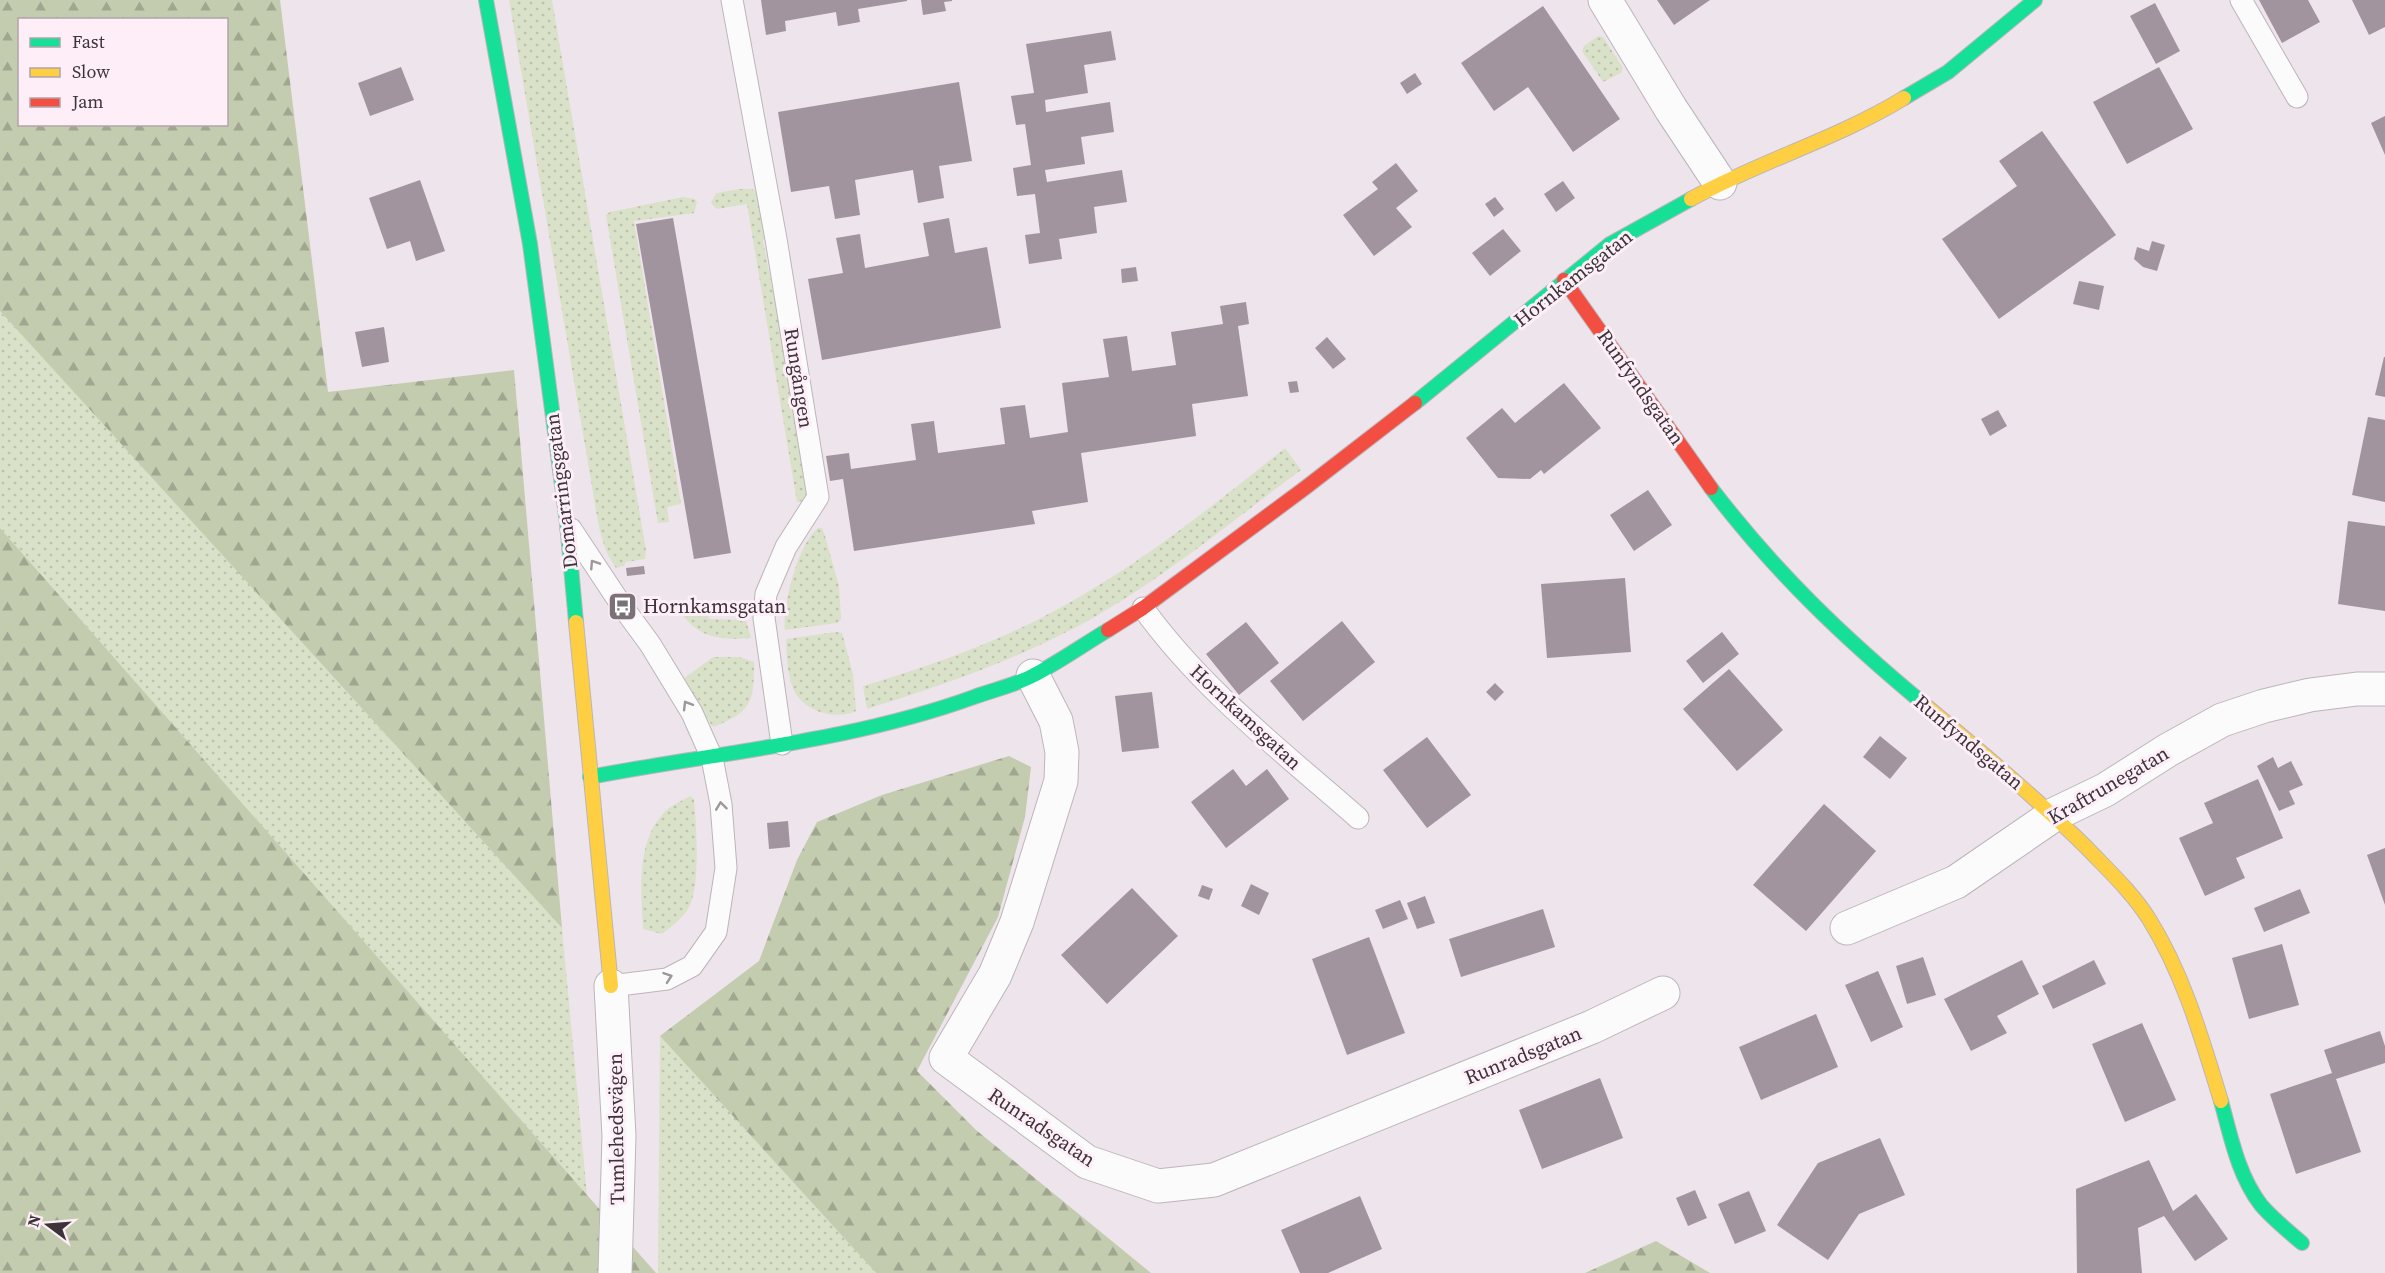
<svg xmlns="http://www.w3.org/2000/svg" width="2385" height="1273" font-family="'Source Serif 4',serif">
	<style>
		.grass { fill: url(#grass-dots) }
		.forest { fill: url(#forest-firs); fill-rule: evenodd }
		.building { fill: #a2949e }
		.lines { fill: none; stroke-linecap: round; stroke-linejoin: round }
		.lane-casing { stroke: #bcb5ba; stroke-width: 23 }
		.street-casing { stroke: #bcb5ba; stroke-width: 35 }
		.fast-casing { stroke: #bcb5ba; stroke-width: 16 }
		.slow-casing { stroke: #bcb5ba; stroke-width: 16 }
		.jam-casing { stroke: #bcb5ba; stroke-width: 16 }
		.lane { stroke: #fcfbfc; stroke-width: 21 }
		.street { stroke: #fcfbfc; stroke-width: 33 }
		.fast { stroke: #16e098; stroke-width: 14 }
		.slow { stroke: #ffcf43; stroke-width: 14 }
		.jam { stroke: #f24e42; stroke-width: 14 }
		.oneway { stroke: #9c989a }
		.labels { text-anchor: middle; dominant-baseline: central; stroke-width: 6; stroke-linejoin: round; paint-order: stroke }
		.street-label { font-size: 20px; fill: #3c3439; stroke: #feeef8 }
		.poi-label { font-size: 20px; fill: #3c3439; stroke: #feeef8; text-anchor: start }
	</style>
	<defs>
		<pattern id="grass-dots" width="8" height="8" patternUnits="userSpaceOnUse" patternTransform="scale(1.5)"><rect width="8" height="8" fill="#dae1c9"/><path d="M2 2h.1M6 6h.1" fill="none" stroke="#bcc2ad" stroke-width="1.8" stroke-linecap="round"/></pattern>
		<pattern id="forest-firs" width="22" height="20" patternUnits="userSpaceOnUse" patternTransform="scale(1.5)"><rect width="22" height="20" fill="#c3ccae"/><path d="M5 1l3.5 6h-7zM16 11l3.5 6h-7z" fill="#a0a68f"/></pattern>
	</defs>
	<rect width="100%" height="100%" fill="#eee4eb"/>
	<path class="grass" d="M509,0H552L646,550L645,559L626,562L624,566L616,568C601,548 598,522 594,498Z
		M1598,36L1603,37L1623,68L1621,73L1603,82L1582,51L1584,46Z
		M740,189H752L757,192L765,238L763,241L795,405L809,494L803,501L797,502L747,204L717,209L711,203L716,193Z
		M683,197L695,199L697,202L694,213L634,221L681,504L667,507L669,522L658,523L606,215L610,212Z
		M0,311L562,928L587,1195L0,528Z
		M1285,448L1301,470C1235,519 1170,573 1098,615C1025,657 947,684 867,709L863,686C930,666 996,643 1058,609C1139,565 1213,506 1285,448Z
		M818,528H822L825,536L839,586L841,619L837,623L785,630C782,606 798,544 818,528Z
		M675,603L682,604L687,615L708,616L709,619L746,620L751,638C715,641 693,636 675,603Z
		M836,632L842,633L853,674L856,711C834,721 801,711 792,686C787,672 787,654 786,639Z
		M713,657H739L754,662C754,702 752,712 713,727L682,680Z
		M690,796L694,799C696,825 701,884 689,907C684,917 671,927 662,934L643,929C641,890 635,837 669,808C675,804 683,800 690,796Z
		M660,1036L876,1273H658Z"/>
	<path class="forest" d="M0,0H280L328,392L514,370L562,928L0,311ZM20,20H226V124H20Z
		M0,528L587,1195L656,1273H0Z
		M1009,756L1031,767L1025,817L998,917L917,1071L976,1130L1151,1273H876L660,1036L759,961L797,860L817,822L882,795Z
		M1656,1241L1710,1273H1585Z"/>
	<path class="building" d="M761,0H907V1L858,9L860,22L838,26L836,12L785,21L786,31L766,35Z
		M921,0H952V1L944,2L946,11L923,15Z
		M1657,0H1710L1674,25Z
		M2259,0H2308L2320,22L2282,43Z
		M2352,0H2385V27L2369,35Z
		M2155,3L2180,51L2156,64L2130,16Z
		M1543,6L1620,119L1573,152L1528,87L1494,111L1461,63Z
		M1111,31L1116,60L1084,65L1088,93L1045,100L1046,112L1110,102L1114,132L1081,137L1085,164L1045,170L1047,182L1122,170L1127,202L1094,207L1097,233L1059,239L1062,259L1029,264L1025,235L1040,233L1035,194L1017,196L1013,168L1031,165L1025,124L1016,125L1011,96L1034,93L1026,44Z
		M401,67L414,100L370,116L358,83Z
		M2159,67L2193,129L2127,164L2093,102Z
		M1415,73L1422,84L1407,94L1400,83Z
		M959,82L972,161L939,166L944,198L918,203L913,170L855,180L860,215L835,219L829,186L791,192L778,112Z
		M2385,116V155L2371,123Z
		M2042,131L2116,235L1999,319L1942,239L2017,186L1999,161Z
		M1396,163L1418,191L1396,208L1412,227L1374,256L1343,215L1378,189L1372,182Z
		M420,180L445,251L416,261L410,241L387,249L369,198Z
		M1563,181L1575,198L1556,212L1544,194Z
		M1495,197L1504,209L1494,217L1485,204Z
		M673,218L731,553L694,559L636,224Z
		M949,218L955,253L987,247L1001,328L822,360L808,279L843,273L836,238L860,234L865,268L929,256L923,223Z
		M1503,229L1521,251L1490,276L1472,253Z
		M2152,241L2165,245L2157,271L2143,267L2134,259L2137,247L2149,251Z
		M1136,267L1138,281L1122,283L1121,269Z
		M2079,281L2104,286L2099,310L2073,304Z
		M1246,302L1249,324L1238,326L1248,396L1192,404L1196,436L1081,453L1088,502L1032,511L1035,524L854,551L843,479L830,481L826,456L849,453L851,469L916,460L911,424L934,421L938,453L1005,444L1000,408L1025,405L1030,438L1068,432L1062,383L1109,377L1103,339L1127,336L1132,371L1176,365L1171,332L1223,324L1220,306Z
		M384,327L389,362L362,367L355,332Z
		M1327,337L1346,359L1333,369L1315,348Z
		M2384,357H2385V397L2375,395Z
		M1297,381L1299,392L1290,393L1288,382Z
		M1564,383L1601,428L1544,474L1541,470L1530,479L1498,478L1466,438L1502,408L1515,423Z
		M1998,410L2007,426L1990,436L1981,419Z
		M2368,417L2385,420V502L2352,495Z
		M1648,490L1672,525L1634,551L1610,515Z
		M2348,521L2385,526V611L2338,604Z
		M644,566L645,574L627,576L626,568Z
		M1625,578L1631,652L1547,658L1541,584Z
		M1342,621L1375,662L1303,721L1270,681Z
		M1246,622L1279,663L1239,695L1206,654Z
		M1722,632L1739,654L1703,683L1686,661Z
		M1729,669L1783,730L1737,771L1683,709Z
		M1495,683L1504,692L1495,701L1486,692Z
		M1152,692L1159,748L1122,752L1115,696Z
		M1880,736L1907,758L1890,779L1863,757Z
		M1427,737L1471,795L1427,828L1383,770Z
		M2273,757L2278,768L2291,761L2303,785L2289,791L2295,804L2279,811L2257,766Z
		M1233,769L1246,786L1267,769L1289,799L1226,848L1191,802Z
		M2258,779L2283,838L2236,858L2245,878L2205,896L2179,838L2213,823L2204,803Z
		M1824,804L1876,851L1806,931L1753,885Z
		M788,821L790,847L769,849L767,823Z
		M2385,848V905L2367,855Z
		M1251,884L1269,893L1259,915L1241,906Z
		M1202,885L1213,889L1209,900L1198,896Z
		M1132,888L1178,936L1107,1004L1061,955Z
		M2300,889L2310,913L2264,932L2254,908Z
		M1425,896L1435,923L1417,929L1407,903Z
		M1400,900L1408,919L1383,929L1375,910Z
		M1543,909L1555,947L1461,977L1449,939Z
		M1369,937L1405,1033L1347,1055L1312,959Z
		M2282,944L2299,1005L2249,1019L2232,958Z
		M1923,957L1936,995L1907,1004L1896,966Z
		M2022,960L2039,994L1997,1016L2007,1033L1971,1051L1944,999Z
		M2094,960L2106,984L2053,1009L2042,986Z
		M1878,971L1903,1027L1871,1042L1845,985Z
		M1816,1014L1838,1067L1761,1100L1739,1047Z
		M2142,1023L2176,1100L2125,1122L2092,1044Z
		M2380,1031L2385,1046V1063L2336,1079L2361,1152L2296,1174L2270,1094L2332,1073L2324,1050Z
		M1600,1078L1623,1138L1542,1169L1519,1110Z
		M1880,1138L1905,1195L1859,1214L1828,1260L1777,1225L1818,1163Z
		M2149,1160L2173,1211L2196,1194L2228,1239L2195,1261L2164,1216L2138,1228L2142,1273H2077L2076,1189Z
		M1695,1190L1707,1218L1688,1226L1676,1198Z
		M1749,1191L1766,1231L1735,1244L1718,1204Z
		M1360,1196L1382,1249L1328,1273H1300L1281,1230Z"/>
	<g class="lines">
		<defs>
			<path id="lane" d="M732,0L776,239L818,497L786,547L766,594L764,618L782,744
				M2241,0L2297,97
				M571,529L622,606L650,644L692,713L712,758L721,804L726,868L716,932L692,966L667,979L611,986
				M1143,608C1202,690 1283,752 1358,818"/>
			<path id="street" d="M1605,0L1671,109L1720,183
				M1033,676L1056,721L1062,752L1061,781L1017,922L995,975L946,1058L1087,1162L1158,1186L1214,1180L1592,1027L1663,993
				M1847,928L1956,882L2055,814L2105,790L2168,750L2222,720L2264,706L2310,695L2357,689H2385
				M611,986L619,1136L615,1273"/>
			<path id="fast" d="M486,0L530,244L567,523L576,622
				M1904,98L1948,72L2035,0
				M1415,403L1610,244L1691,199
				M1711,488C1775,572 1844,638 1925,705
				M590,777C719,752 850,742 974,697C993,690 1016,685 1034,675C1059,662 1083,645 1108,630
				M2221,1101C2231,1137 2238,1175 2261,1205C2273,1219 2288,1231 2302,1243"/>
			<path id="slow" d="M1691,199C1760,161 1837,139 1904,98
				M576,622L611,986
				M1925,705C1980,751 2035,797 2086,847C2108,870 2132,892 2149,919C2184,975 2202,1039 2221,1101"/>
			<path id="jam" d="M1564,280L1711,488
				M1108,630L1143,608L1305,488L1415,403"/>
		</defs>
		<use href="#lane" class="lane-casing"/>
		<use href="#street" class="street-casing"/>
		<use href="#fast" class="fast-casing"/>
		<use href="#slow" class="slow-casing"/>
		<use href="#jam" class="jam-casing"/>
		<use href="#lane" class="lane"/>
		<use href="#street" class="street"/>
		<use href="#fast" class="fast"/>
		<use href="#slow" class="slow"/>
		<use href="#jam" class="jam"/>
	</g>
	<defs><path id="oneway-chevron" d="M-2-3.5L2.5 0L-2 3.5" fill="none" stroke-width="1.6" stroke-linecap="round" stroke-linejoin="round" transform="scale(1.5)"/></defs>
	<g class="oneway">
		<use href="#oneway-chevron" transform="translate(594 564) rotate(-123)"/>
		<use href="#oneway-chevron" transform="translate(687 705) rotate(-121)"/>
		<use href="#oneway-chevron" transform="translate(721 806) rotate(-97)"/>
		<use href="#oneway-chevron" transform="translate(668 977) rotate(-19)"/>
	</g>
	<defs>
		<symbol id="bus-square" viewBox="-11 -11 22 22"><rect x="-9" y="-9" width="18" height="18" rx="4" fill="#7a7277" stroke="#feeef8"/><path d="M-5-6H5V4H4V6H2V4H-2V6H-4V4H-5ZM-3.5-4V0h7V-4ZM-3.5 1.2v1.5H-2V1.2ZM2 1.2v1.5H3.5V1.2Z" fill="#fff"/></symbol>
	</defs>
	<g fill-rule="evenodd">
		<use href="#bus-square" x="606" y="590" width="33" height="33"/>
	</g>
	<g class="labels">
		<g class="street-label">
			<text transform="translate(1573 278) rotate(-38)">Hornkamsgatan</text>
			<text transform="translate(799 378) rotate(81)">Rungången</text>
			<text transform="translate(1641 387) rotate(55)">Runfyndsgatan</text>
			<text transform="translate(561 491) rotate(-97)">Domarringsgatan</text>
			<text transform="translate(1246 717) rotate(43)">Hornkamsgatan</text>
			<text transform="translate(1969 742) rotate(40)">Runfyndsgatan</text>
			<text transform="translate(2108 785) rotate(-30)">Kraftrunegatan</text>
			<text transform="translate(1523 1055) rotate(-22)">Runradsgatan</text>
			<text transform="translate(1042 1127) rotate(34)">Runradsgatan</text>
			<text transform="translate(616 1129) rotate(-91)">Tumlehedsvägen</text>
		</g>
		<g class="poi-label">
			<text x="643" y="606">Hornkamsgatan</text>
		</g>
	</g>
	<rect x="18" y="18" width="210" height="108" fill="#feeef8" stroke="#b0a4ac" stroke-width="1.5"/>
	<rect x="30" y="38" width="30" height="9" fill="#16e098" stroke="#b0a4ac" stroke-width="1.5"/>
	<text x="72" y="48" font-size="18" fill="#3c3439">Fast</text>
	<rect x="30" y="68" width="30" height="9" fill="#ffcf43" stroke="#b0a4ac" stroke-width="1.5"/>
	<text x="72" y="78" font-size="18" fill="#3c3439">Slow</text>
	<rect x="30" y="98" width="30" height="9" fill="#f24e42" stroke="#b0a4ac" stroke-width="1.5"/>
	<text x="72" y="108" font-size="18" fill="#3c3439">Jam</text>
	<g transform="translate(48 1225) rotate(286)" stroke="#feeef8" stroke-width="4.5" paint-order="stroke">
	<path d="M0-4.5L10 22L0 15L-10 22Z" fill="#3c3439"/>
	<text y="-9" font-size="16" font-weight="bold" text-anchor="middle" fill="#3c3439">N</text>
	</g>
</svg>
